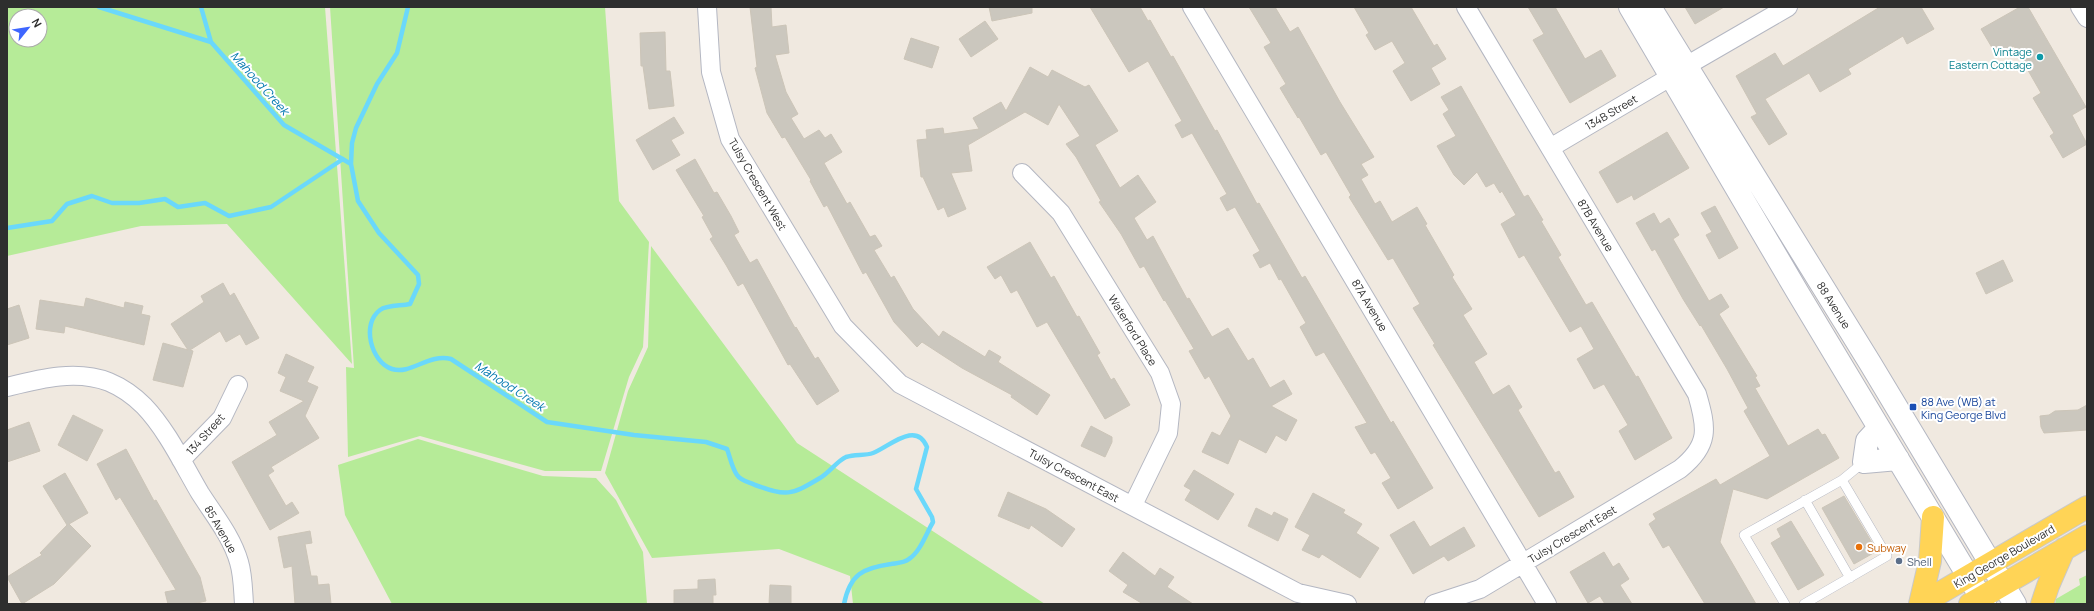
<svg xmlns="http://www.w3.org/2000/svg" width="2094" height="611" font-family="Manrope,sans-serif">
	<style>
		.green { fill: #b6eb98; fill-rule: evenodd }
		.lines { fill: none; stroke-linecap: round; stroke-linejoin: round }
		.stream { stroke: #6ad8fb; stroke-width: 4.5 }
		.building { fill: #cbc7be; stroke: #ccc5b8 }
		.service-casing { stroke: #b4b7c2; stroke-width: 10 }
		.minor-casing { stroke: #b4b7c2; stroke-width: 20 }
		.secondary-casing { stroke: #b4b7c2; stroke-width: 24 }
		.primary-casing { stroke: #c9c9c9; stroke-width: 24 }
		.service { stroke: #fff; stroke-width: 9 }
		.minor { stroke: #fff; stroke-width: 18 }
		.secondary { stroke: #fff; stroke-width: 22 }
		.primary { stroke: #ffd456; stroke-width: 22 }
		.culture-dot { fill: #0f9aa8; stroke: #fff; stroke-width: 1.5 }
		.transit-dot { fill: #1a4fb4; stroke: #fff; stroke-width: 1.5 }
		.food-dot { fill: #e8710a; stroke: #fff; stroke-width: 1.5 }
		.service-dot { fill: #5c6f8a; stroke: #fff; stroke-width: 1.5 }
		.labels { text-anchor: middle; dominant-baseline: central; stroke-width: 4; stroke-linejoin: round; paint-order: stroke }
		.culture-label { font-size: 11px; fill: #0d838f; stroke: #fff; text-anchor: end }
		.street-label { font-size: 11px; fill: #2e2e2e; stroke: #fff }
		.transit-label { font-size: 11px; fill: #164399; stroke: #fff; text-anchor: start }
		.food-label { font-size: 11px; fill: #c56008; stroke: #fff; text-anchor: start }
		.service-label { font-size: 11px; fill: #4e5e75; stroke: #fff; text-anchor: start }
		.water-label { font-size: 12px; font-style: italic; fill: #0077b0; stroke: #fff }
	</style>
	<rect width="100%" height="100%" fill="#f0e9e0"/>
	<path class="green" d="M7,7H325L352,364L227,224L141,226L7,256ZM16,16H40V40H16Z
		M330,7H605L619,201L649,242L643,347L629,377L601,471H545L420,436L348,457L346,367L354,368Z
		M651,246L797,443L1045,604H853L850,576L779,549L652,558L605,473L628,391L648,347Z
		M418,439L543,476L596,478L616,500L643,552L647,604H392L345,515L338,465Z
		M2087,575V604H2055L2056,599L2080,585L2079,579Z"/>
	<g class="lines">
		<path class="stream" d="M99,7L211,42
			M201,7L211,42L284,125L351,164L358,201L379,233L418,275L419,284L410,304C401,306 387,305 380,310C361,324 371,362 392,369C411,375 429,353 451,359L547,422L634,435L706,442L727,449C730,457 732,468 737,475C741,481 749,482 755,485C787,496 790,496 820,478C829,473 837,461 846,457C855,454 865,456 873,453C889,447 916,420 927,447L916,489L932,517L933,522C926,534 920,552 909,559C904,563 897,563 891,564C863,568 850,574 844,604
			M351,164L352,143L356,128L377,84L397,53L408,7
			M7,228L52,221L67,204L92,196L112,203H139L165,199L178,207L205,203L229,216L271,207L343,159"/>
	</g>
	<path class="building" d="M750,7H771L772,27L786,25L789,53L775,55L786,92L798,114L791,118L804,139L819,130L825,138L831,134L842,152L824,163L847,204L850,202L870,237L875,235L882,246L874,250L891,278L894,276L913,309L939,337L943,331L985,357L989,350L1001,357L998,362L1050,395L1037,415L1011,397L1012,395L962,368L922,342L917,347L894,322L866,272L863,274L827,205L824,207L810,181L811,180L785,137L782,138L767,113L755,68L757,67Z
		M989,7H1032V13L992,21Z
		M1090,7H1140L1148,21L1150,20L1171,57L1173,56L1215,131L1217,130L1257,204L1259,203L1302,278L1305,276L1391,423L1393,421L1433,488L1398,509L1382,483L1391,478L1375,452L1371,454L1355,427L1367,423L1324,352L1316,356L1300,327L1306,323L1281,279L1279,280L1270,263L1260,268L1253,255L1260,251L1235,207L1227,211L1220,198L1227,194L1192,133L1182,138L1175,125L1182,121L1148,61L1129,72Z
		M1249,7H1275L1290,32L1298,27L1340,102L1374,157L1361,164L1368,175L1361,179L1375,204L1380,201L1392,222L1417,207L1427,224L1425,225L1454,275L1452,277L1472,309L1463,315L1487,354L1474,362L1493,395L1509,385L1522,407L1518,410L1555,473L1559,471L1574,497L1539,517L1433,345L1435,344L1413,308L1420,304L1393,258L1388,260L1349,197L1351,195L1326,152L1321,155L1299,117L1298,118L1280,88L1286,84L1264,47L1271,43Z
		M1354,7H1411L1434,46L1437,44L1446,59L1431,68L1440,84L1411,101L1393,71L1405,63L1392,41L1375,50L1366,35L1369,33Z
		M1528,7H1555L1585,59L1601,50L1616,76L1570,103L1533,40L1544,34Z
		M1685,7H1724L1695,24Z
		M1880,7H1921L1934,29L1907,44L1903,36L1848,69L1851,74L1820,92L1809,73L1765,99L1787,134L1769,145L1751,117L1757,114L1736,76L1775,53L1783,66Z
		M2020,7H2028L2086,107L2072,115L2087,144L2063,158L2050,136L2054,133L2033,98L2041,93L2014,46L1997,56L1981,29Z
		M985,21L998,39L971,57L959,39Z
		M665,32L666,71H670L674,106L649,109L643,66H641L640,33Z
		M911,38L939,47L932,68L904,59Z
		M1030,67L1048,77L1052,70L1085,87L1089,85L1118,131L1095,145L1120,188L1138,175L1156,202L1134,218L1147,240L1153,236L1187,299L1189,298L1212,337L1228,328L1248,361L1253,358L1270,388L1284,380L1292,394L1271,406L1297,420L1286,441L1276,435L1266,453L1239,439L1228,464L1202,452L1212,432L1220,436L1231,416L1209,376L1205,379L1189,351L1194,349L1165,300L1164,301L1144,266L1140,268L1121,234L1099,202L1101,201L1076,157L1066,144L1080,136L1059,104L1048,125L1025,112L968,145L972,171L951,173L966,209L948,217L944,207L938,210L923,177H921L917,140L927,139L926,130L943,128L944,134L979,129L973,118L1001,102L1006,111Z
		M1461,86L1524,197L1528,195L1543,220L1541,221L1561,255L1558,257L1586,305L1592,302L1636,377L1638,376L1672,438L1635,460L1619,431L1628,425L1604,384L1594,389L1577,359L1594,349L1581,326L1570,332L1524,255L1519,258L1501,224L1516,215L1502,191L1500,193L1494,183L1486,187L1477,172L1464,185L1454,175L1437,146L1456,136L1443,114L1449,110L1441,97Z
		M674,117L684,133L671,140L680,155L653,170L636,140Z
		M1667,132L1689,168L1634,200L1632,195L1617,203L1599,172Z
		M695,159L714,193L717,192L731,216L739,232L734,235L750,263L757,259L795,328L796,327L815,359L818,357L839,391L817,405L790,364L788,365L743,283L738,286L726,265L710,239L713,237L702,217L704,216L676,170Z
		M1715,206L1738,248L1719,259L1706,235L1712,232L1701,213Z
		M1654,213L1660,224L1669,218L1679,235L1673,239L1709,301L1721,294L1729,307L1719,314L1757,376L1755,377L1760,386L1755,388L1788,446L1818,429L1822,435L1825,434L1839,458L1767,499L1733,489L1720,542L1756,604H1705L1669,545L1663,548L1649,524L1656,519L1653,514L1716,479L1720,485L1770,456L1744,411L1748,408L1727,369L1701,325L1700,326L1683,299L1655,249L1652,251L1636,223Z
		M1030,242L1051,278L1054,276L1077,317L1079,316L1100,353L1097,355L1111,380L1114,378L1130,405L1105,419L1047,322L1037,327L1017,290L1011,293L1001,275L995,279L987,267Z
		M2003,260L2013,281L1986,294L1976,273Z
		M223,283L230,296L234,293L259,338L246,345L240,334L226,342L220,331L190,350L193,351L183,387L153,380L163,343L188,350L171,324L204,302L201,296Z
		M86,298L124,308L125,302L143,306L141,314L150,316L144,345L65,326L64,333L36,329L40,300L84,307Z
		M19,305L29,338L7,345V309Z
		M286,354L314,367L307,382L318,387L305,416L319,438L271,467L274,471L268,475L286,506L292,502L299,513L270,530L232,462L277,435L269,422L304,401L280,391L286,377L278,373Z
		M2087,405V430L2044,433L2041,427L2040,416L2049,415L2055,411L2078,410Z
		M73,415L103,430L87,461L58,445Z
		M29,422L40,451L7,462V430Z
		M1091,426L1112,437V442L1105,457L1081,446Z
		M126,449L154,501L156,500L200,577L206,601L192,604H168L165,592L176,590L120,497L116,500L97,464Z
		M1194,470L1234,494L1218,520L1185,500L1191,490L1184,486Z
		M65,473L88,513L69,524L91,546L54,584L22,604L7,577L42,555L40,553L67,525L43,486Z
		M1008,492L1046,509L1075,529L1062,547L1031,525L1029,529L998,516Z
		M1313,493L1345,510L1343,513L1362,524L1356,533L1379,548L1360,578L1322,554L1319,558L1302,550L1310,535L1295,527Z
		M1844,496L1877,551L1854,564L1822,508Z
		M1256,508L1272,516L1274,512L1288,519L1278,541L1248,526Z
		M1414,521L1430,547L1464,527L1475,546L1448,561L1444,556L1413,574L1390,535Z
		M1791,521L1824,575L1798,590L1771,543L1781,537L1777,529Z
		M310,531L312,543L305,544L311,576H317L318,585L329,584L331,604H295L292,566L284,568L278,537Z
		M1123,552L1155,576L1160,568L1174,577L1167,587L1193,604H1143L1123,592L1128,585L1109,571Z
		M1604,552L1613,567L1619,563L1629,579L1620,585L1632,604H1605L1600,596L1588,603L1570,572Z
		M715,579L716,595H713V604H674V590L698,589V580Z
		M770,585L791,586V604H769Z"/>
	<g class="lines">
		<defs>
			<path id="service" d="M1805,500L1850,578
				M1785,604L1744,535L1842,480L1864,462
				M1804,604L1887,556L1842,480"/>
			<path id="minor" d="M707,7L711,72L730,139L843,326L900,384L1298,593L1347,604
				M1192,7L1547,604
				M2080,7L2087,18
				M1686,66L1788,7
				M1550,148L1672,76
				M1022,173L1061,213L1160,373L1171,404L1168,433L1133,505
				M7,387C39,379 76,369 109,382C121,387 135,397 144,406C167,430 183,464 200,493C214,515 232,537 239,562C243,575 243,590 244,604
				M181,460L222,418L238,385
				M1434,604L1480,589L1680,469C1710,445 1707,428 1697,394L1466,7"/>
			<path id="secondary" d="M1630,7L1798,293L1985,604
				M1650,7L1870,363L2015,604
				M1879,428L1867,441L1864,462L1898,459"/>
			<path id="primary" d="M1920,604L1930,561L1933,517
				M1921,604L2087,507
				M1970,604L2087,536
				M2042,604L2048,586L2064,549"/>
		</defs>
		<use href="#service" class="service-casing"/>
		<use href="#minor" class="minor-casing"/>
		<use href="#secondary" class="secondary-casing"/>
		<use href="#primary" class="primary-casing"/>
		<use href="#service" class="service"/>
		<use href="#minor" class="minor"/>
		<use href="#secondary" class="secondary"/>
		<use href="#primary" class="primary"/>
	</g>
	<circle class="culture-dot" cx="2040" cy="57" r="4"/>
	<rect class="transit-dot" x="1909" y="403" width="8" height="8" rx="2"/>
	<circle class="food-dot" cx="1859" cy="547" r="4"/>
	<circle class="service-dot" cx="1899" cy="561" r="4"/>
	<g class="labels">
		<g class="culture-label">
			<text x="2032" y="51">Vintage<tspan x="2032" dy="13">Eastern Cottage</tspan></text>
		</g>
		<g class="street-label">
			<text transform="translate(1611 112) rotate(-30)">134B Street</text>
			<text transform="translate(758 184) rotate(60)">Tulsy Crescent West</text>
			<text transform="translate(1596 225) rotate(59)">87B Avenue</text>
			<text transform="translate(1370 305) rotate(59)">87A Avenue</text>
			<text transform="translate(1834 305) rotate(58)">88 Avenue</text>
			<text transform="translate(1133 330) rotate(58)">Waterford Place</text>
			<text transform="translate(205 434) rotate(-48)">134 Street</text>
			<text transform="translate(1074 475) rotate(28)">Tulsy Crescent East</text>
			<text transform="translate(221 529) rotate(60)">85 Avenue</text>
			<text transform="translate(1572 534) rotate(-31)">Tulsy Crescent East</text>
			<text transform="translate(2004 556) rotate(-30)">King George Boulevard</text>
		</g>
		<g class="transit-label">
			<text x="1921" y="401">88 Ave (WB) at<tspan x="1921" dy="13">King George Blvd</tspan></text>
		</g>
		<g class="food-label">
			<text x="1867" y="547">Subway</text>
		</g>
		<g class="service-label">
			<text x="1907" y="561">Shell</text>
		</g>
		<g class="water-label">
			<text transform="translate(260 83) rotate(48)">Mahood Creek</text>
			<text transform="translate(510 386) rotate(33)">Mahood Creek</text>
		</g>
	</g>
	<rect width="2094" height="611" fill="none" stroke="#2e2e2e" stroke-width="16"/>
	<g transform="translate(28 28) rotate(60)"><circle r="19" fill="#ffffff" stroke="#ababab"/>
	<path d="M0-3L7 15L0 10L-7 15Z" fill="#3e66ff"/>
	<text y="-6" font-size="11" font-weight="bold" text-anchor="middle" fill="#2e2e2e">N</text>
	</g>
</svg>
